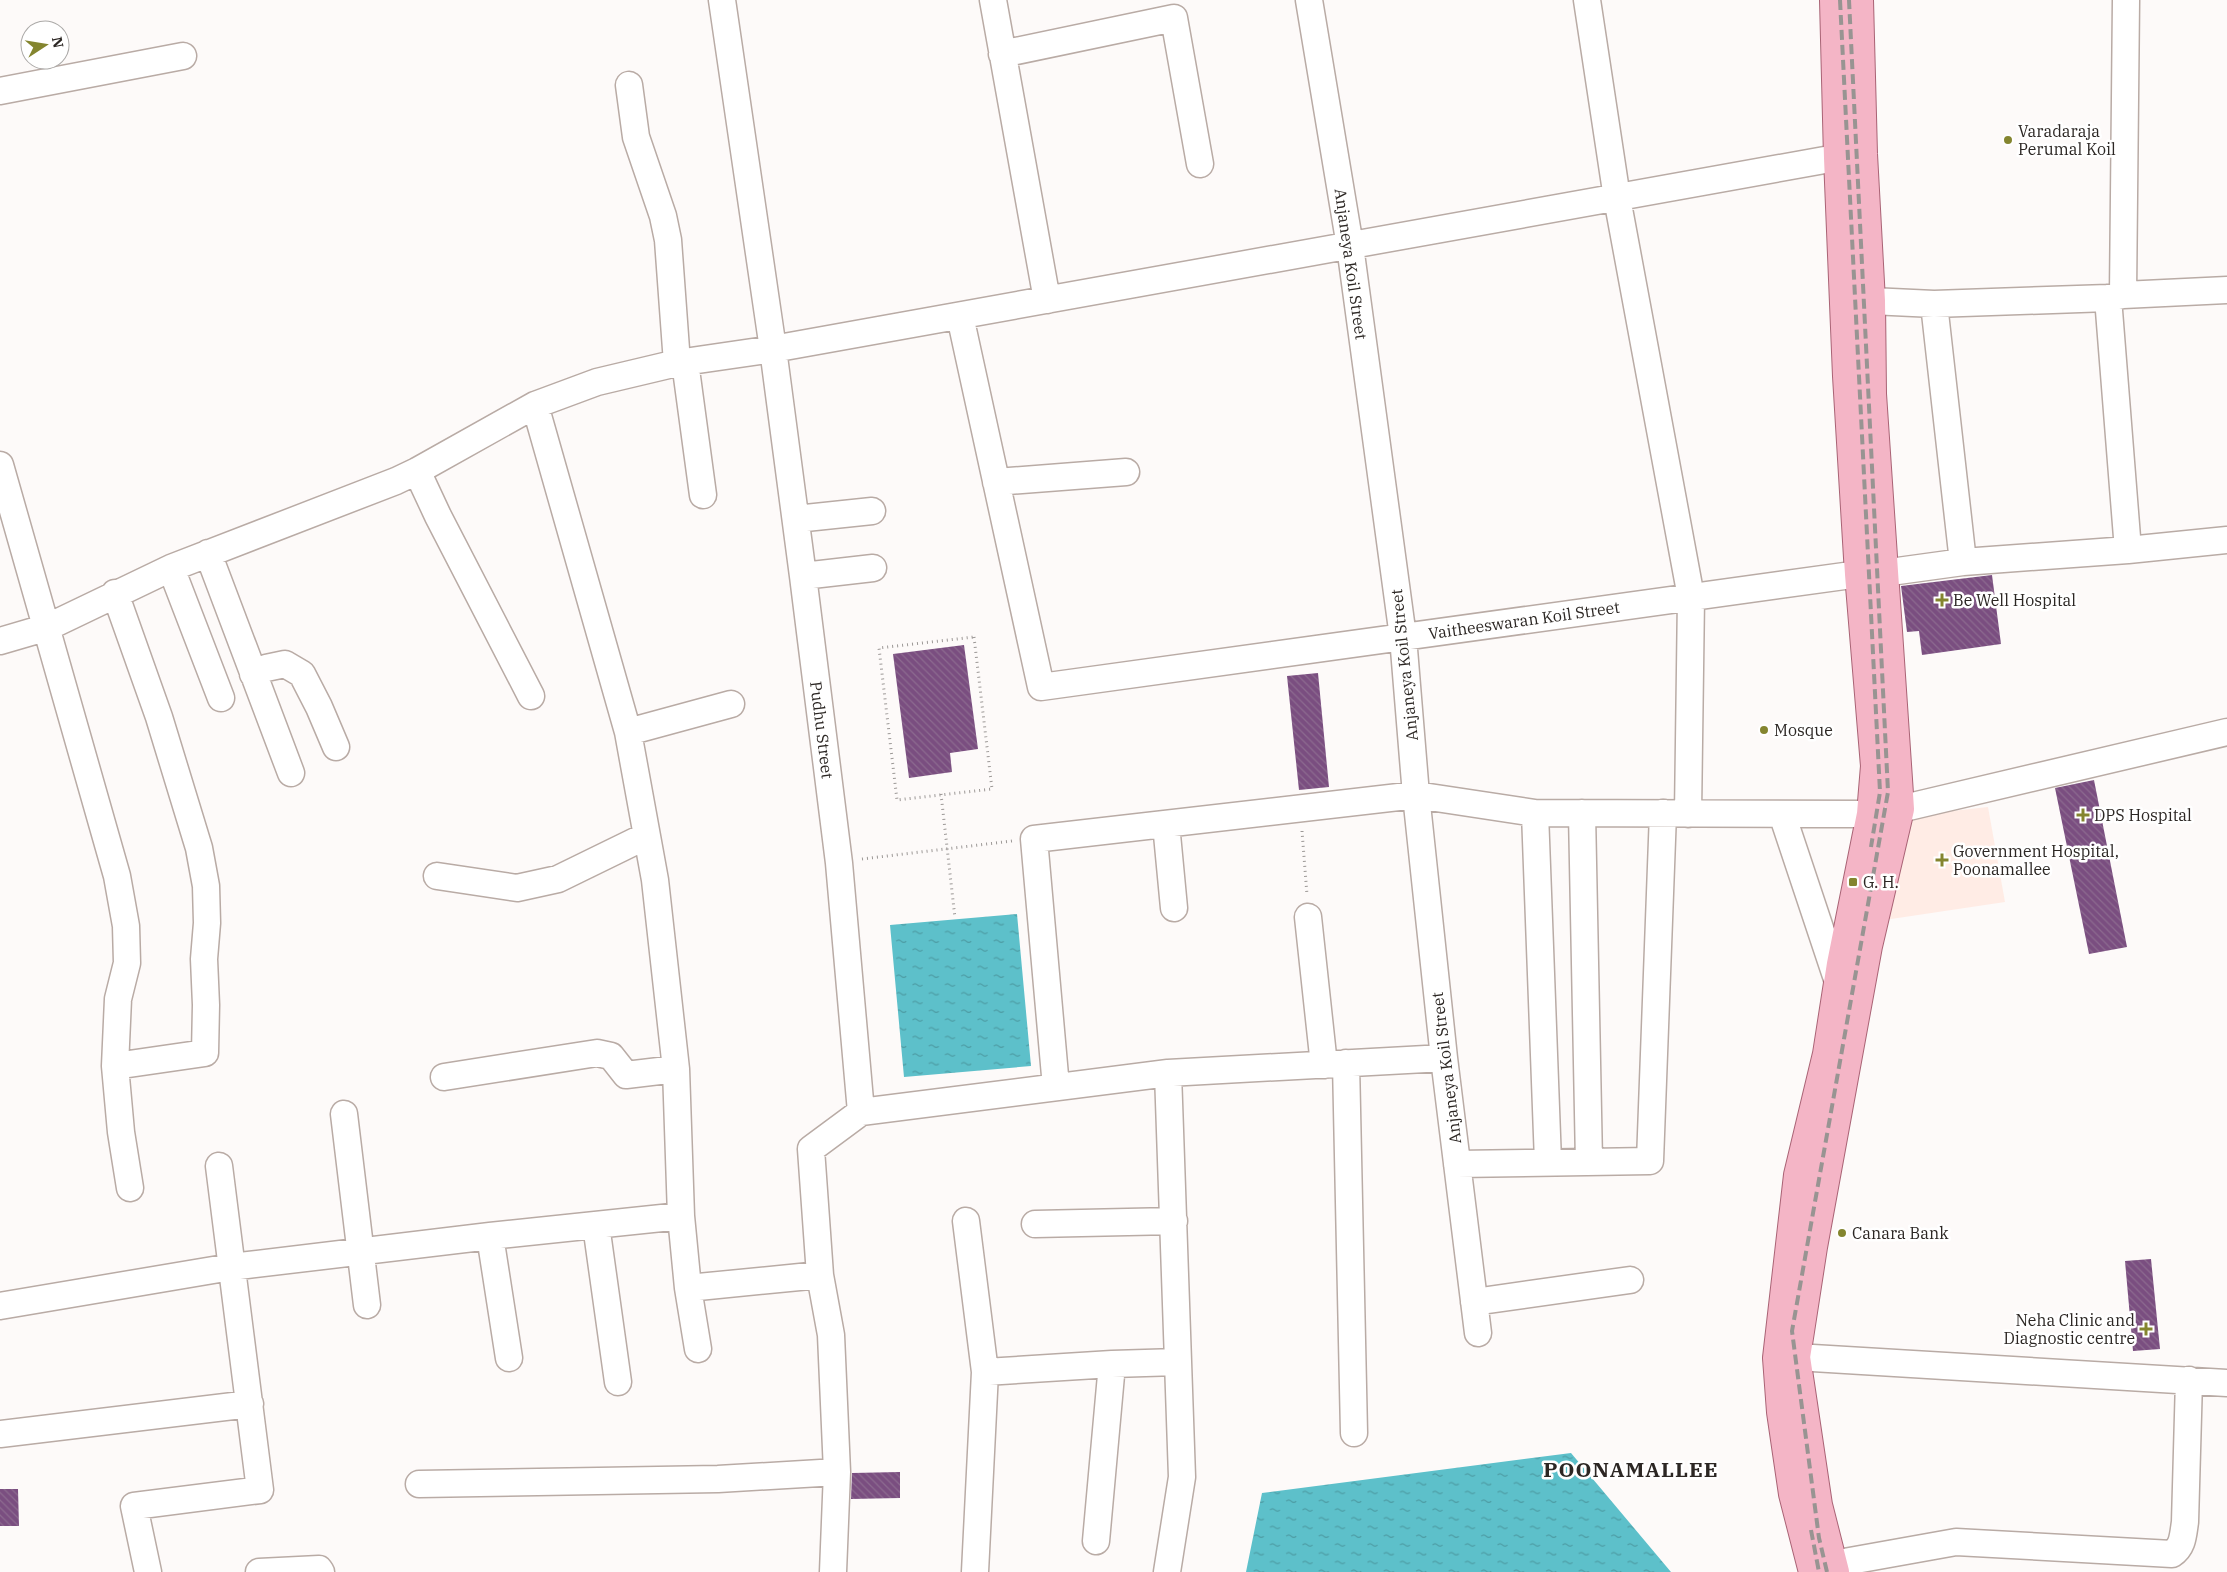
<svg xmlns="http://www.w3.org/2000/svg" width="2227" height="1572" font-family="'IBM Plex Serif',serif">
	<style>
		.built { fill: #ffece5 }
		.water { fill: url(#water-ripples) }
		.building { fill: url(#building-back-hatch) }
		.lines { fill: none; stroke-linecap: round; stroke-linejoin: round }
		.minor-casing { stroke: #b9aba5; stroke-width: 29 }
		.major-casing { stroke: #a96375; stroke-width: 30 }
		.path { stroke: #9c9896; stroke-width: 3; stroke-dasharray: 1 4; stroke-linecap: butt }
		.minor { stroke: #fff; stroke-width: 26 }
		.major { stroke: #f4b5c6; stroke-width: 28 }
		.rail { stroke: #989492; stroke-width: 4; stroke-dasharray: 10 5; stroke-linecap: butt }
		.poi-dot { fill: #84852f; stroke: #fff; stroke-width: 2 }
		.labels { text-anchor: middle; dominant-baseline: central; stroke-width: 5; stroke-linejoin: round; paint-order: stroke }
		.poi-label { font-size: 16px; fill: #2c2724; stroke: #fff; text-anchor: start }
		.street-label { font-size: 16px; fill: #2c2724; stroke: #fff }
		.district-label { font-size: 21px; font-weight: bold; letter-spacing: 1px; fill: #2c2724; stroke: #fff }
	</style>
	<defs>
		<pattern id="water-ripples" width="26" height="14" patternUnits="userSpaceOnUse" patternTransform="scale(1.25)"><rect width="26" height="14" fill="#5dc0ca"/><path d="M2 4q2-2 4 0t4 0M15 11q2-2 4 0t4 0" fill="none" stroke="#4d9ca4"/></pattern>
		<pattern id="building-back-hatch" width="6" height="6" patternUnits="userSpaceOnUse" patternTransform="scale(1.25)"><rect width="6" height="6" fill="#7a4e80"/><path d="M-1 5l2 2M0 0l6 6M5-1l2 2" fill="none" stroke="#8c6a8f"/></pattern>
	</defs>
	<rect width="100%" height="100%" fill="#fdfaf9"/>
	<path class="built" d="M1988,807L2005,902L1871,922L1898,817Z"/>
	<path class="water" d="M1017,914L1031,1066L904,1077L890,925Z
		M1571,1453L1671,1572H1246L1262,1493Z"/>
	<path class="building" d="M1992,575L2001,644L1922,655L1919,631L1907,632L1901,586Z
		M964,645L978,749L950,753L952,772L909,778L893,654Z
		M1318,673L1329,787L1299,790L1287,676Z
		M2094,780L2127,947L2089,954L2055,788Z
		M2151,1259L2160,1349L2133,1351L2125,1261Z
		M900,1472V1498L851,1499L852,1473Z
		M0,1489H18L19,1526H0Z"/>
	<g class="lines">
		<defs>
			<path id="minor" d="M722,0L773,349L803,576L839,863L861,1112
				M993,0L1047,300
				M1309,0L1350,246L1403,637L1416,795L1444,1058L1478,1333
				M1587,0L1617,198L1691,597L1688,814
				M1002,54L1174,18L1200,164
				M629,85L636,137L663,216L668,240L677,363
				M0,91L183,56
				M2123,295L2126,0
				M2108,298L2128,550
				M1871,301L1934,304L2108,298L2123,295L2227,290
				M1934,304L1963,562
				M960,316L1041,687L1859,574L1883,573L1963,562L2128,550L2227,540
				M685,362L703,495
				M535,405L628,732L655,880L676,1069L681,1216L688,1288L698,1349
				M0,465L117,876L126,926L127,963L118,999L115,1066L121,1132L130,1188
				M417,471L438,516L531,696
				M996,482L1126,472
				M796,519L872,511
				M208,553L291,773
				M171,568L221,698
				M803,576L873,568
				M0,641L48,627L171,568L396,481L417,471L535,405L597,382L677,363L773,349L1858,154
				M253,674L266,668L285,664L302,674L319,707L336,747
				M628,732L731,704
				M1535,813L1548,1162
				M1582,813L1589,1162
				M1782,814L1838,982
				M1166,824L1174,908
				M437,876L517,888L558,879L646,836
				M1308,917L1324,1065
				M1346,1063L1354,1433
				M115,1066L205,1053L206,1005L204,959L207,923L206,886L199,848L159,717L115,593
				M444,1077L597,1053L611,1056L626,1075L676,1069
				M1056,1087L1034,839L1416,795L1535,813L1871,814L1900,809L2227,732
				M344,1114L367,1305
				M1457,1164L1650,1161L1663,813
				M966,1221L985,1372L975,1572
				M1035,1224L1174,1221
				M596,1225L618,1382
				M490,1236L509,1358
				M688,1288L820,1275
				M1474,1302L1630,1280
				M0,1306L231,1267L490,1236L681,1216
				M1777,1358L1796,1357L2227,1383
				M985,1372L1112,1364L1178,1362
				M0,1434L250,1404
				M419,1484L718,1479L837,1472
				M1096,1541L1112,1364
				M1833,1564L1956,1542L2172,1554C2183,1547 2183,1535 2185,1522L2189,1380
				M148,1572L134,1506L260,1490L219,1166
				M259,1572L319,1569L321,1572
				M833,1572L837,1472L831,1335L820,1275L811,1149L861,1112L1168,1073L1444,1058
				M1167,1572L1182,1477L1168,1073"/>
			<path id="major" d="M1813,1572L1793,1494L1781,1412L1777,1358L1798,1175L1827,1054L1841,964L1871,814L1875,766L1859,574L1847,376L1838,158L1834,0
				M1835,1572L1818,1505L1796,1357L1813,1247L1868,946L1900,809L1872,394L1871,301L1863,154L1859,0"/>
		</defs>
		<use href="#minor" class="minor-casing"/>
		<use href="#major" class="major-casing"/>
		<path class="path" d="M974,637L992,789L897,800L879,648Z
			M941,794L955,918
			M1302,831L1307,895
			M862,859L1012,841"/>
		<use href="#minor" class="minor"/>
		<use href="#major" class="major"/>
		<path class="rail" d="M1840,0L1880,792L1871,847
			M1811,1530L1819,1572
			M1827,1572L1819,1538L1792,1331L1888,792L1849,0"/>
	</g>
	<g class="poi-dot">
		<circle cx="2008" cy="140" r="5"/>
		<path d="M1939.5 592.5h5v5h5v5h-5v5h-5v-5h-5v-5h5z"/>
		<circle cx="1764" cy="730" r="5"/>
		<path d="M2080.5 807.5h5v5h5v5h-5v5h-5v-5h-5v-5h5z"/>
		<path d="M1939.5 852.5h5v5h5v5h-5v5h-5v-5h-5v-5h5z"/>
		<rect x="1848" y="877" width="10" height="10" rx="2.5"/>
		<circle cx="1842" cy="1233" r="5"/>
		<path d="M2143.5 1321.5h5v5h5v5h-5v5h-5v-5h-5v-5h5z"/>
	</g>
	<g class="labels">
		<g class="poi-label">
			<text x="2018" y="131">Varadaraja<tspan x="2018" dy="18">Perumal Koil</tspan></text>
			<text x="1953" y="600">Be Well Hospital</text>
			<text x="1774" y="730">Mosque</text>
			<text x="2094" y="815">DPS Hospital</text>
			<text x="1953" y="851">Government Hospital,<tspan x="1953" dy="18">Poonamallee</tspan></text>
			<text x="1863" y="882">G. H.</text>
			<text x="1852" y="1233">Canara Bank</text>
			<text x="2135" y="1320" text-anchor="end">Neha Clinic and<tspan x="2135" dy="18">Diagnostic centre</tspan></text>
		</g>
		<g class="street-label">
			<text transform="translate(1351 264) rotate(82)">Anjaneya Koil Street</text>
			<text transform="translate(1524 620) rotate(-8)">Vaitheeswaran Koil Street</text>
			<text transform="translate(1404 665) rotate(-96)">Anjaneya Koil Street</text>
			<text transform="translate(822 730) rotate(83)">Pudhu Street</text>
			<text transform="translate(1446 1068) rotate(-97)">Anjaneya Koil Street</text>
		</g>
		<g class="district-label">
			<text x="1631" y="1469">POONAMALLEE</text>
		</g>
	</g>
	<g transform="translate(45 45) rotate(78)"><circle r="24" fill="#ffffff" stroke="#aba9a7"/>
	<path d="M0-4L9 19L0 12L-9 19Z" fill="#84852f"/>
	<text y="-8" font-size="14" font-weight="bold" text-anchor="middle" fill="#2c2724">N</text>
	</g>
</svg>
